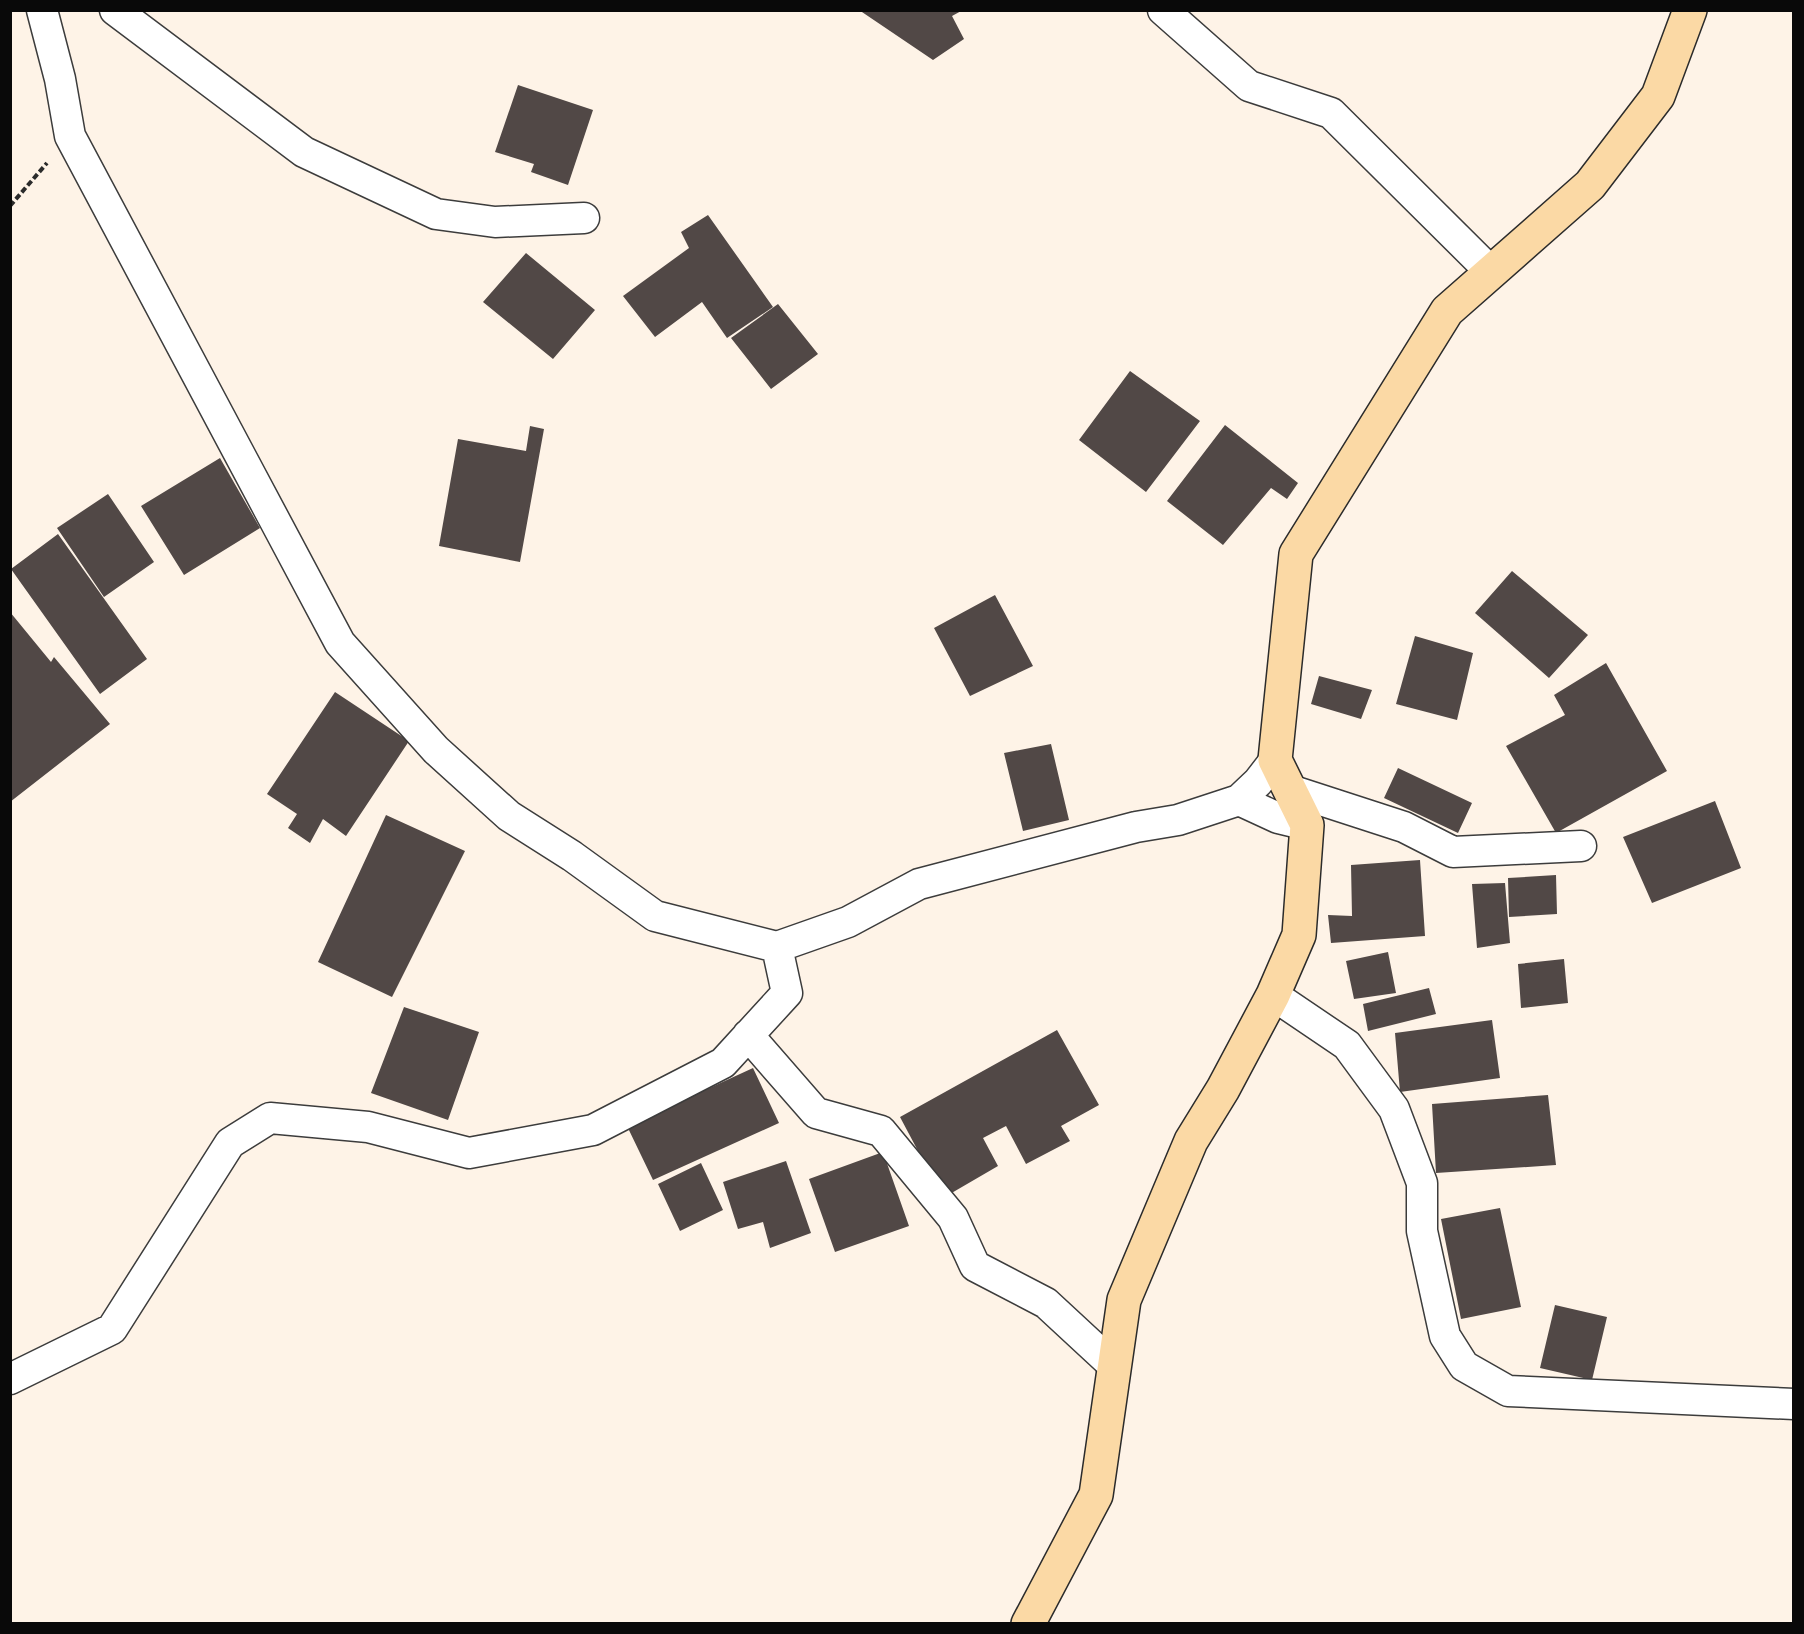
<svg xmlns="http://www.w3.org/2000/svg" width="1804" height="1634" font-family="Spectral,serif">
	<style>
		.building { fill: #514846 }
		.lines { fill: none; stroke-linecap: round; stroke-linejoin: round }
		.street-casing { stroke: #3c3c3c; stroke-width: 33 }
		.secondary-casing { stroke: #2b2b2b; stroke-width: 36 }
		.path { stroke: #2b2b2b; stroke-width: 4; stroke-dasharray: 6 3; stroke-linecap: butt }
		.street { stroke: #fff; stroke-width: 30 }
		.secondary { stroke: #fbd9a5; stroke-width: 33 }
	</style>
	<rect width="100%" height="100%" fill="#fef3e7"/>
	<path class="building" d="M859,10H963L952,16L964,39L933,60Z
		M518,85L593,110L568,185L531,172L534,164L495,152Z
		M708,215L773,307L727,338L702,302L655,337L623,296L689,248L681,232Z
		M526,253L595,310L553,359L483,302Z
		M778,304L818,354L771,389L731,338Z
		M1130,371L1200,421L1146,492L1079,440Z
		M1225,425L1298,483L1287,499L1271,488L1223,545L1167,501Z
		M530,426L544,429L520,562L439,546L458,439L526,451Z
		M220,458L260,528L184,575L141,506Z
		M108,494L154,562L104,597L57,528Z
		M58,534L147,659L100,694L11,569Z
		M1512,571L1588,635L1549,678L1475,613Z
		M995,595L1033,666L970,696L934,628Z
		M10,612L51,662L54,657L110,724L10,802Z
		M1415,636L1473,653L1457,720L1396,704Z
		M1606,663L1667,771L1556,833L1506,746L1565,715L1554,695Z
		M1319,676L1372,690L1361,719L1311,704Z
		M335,692L409,741L346,836L323,819L310,843L288,828L297,814L267,794Z
		M1051,744L1069,820L1023,831L1004,753Z
		M1398,768L1472,803L1458,833L1384,798Z
		M1715,801L1741,868L1652,903L1623,837Z
		M386,815L465,851L392,997L318,962Z
		M1420,860L1425,936L1331,943L1328,915L1352,916L1351,865Z
		M1556,875L1557,914L1509,917L1508,878Z
		M1505,883L1510,943L1477,948L1472,884Z
		M1388,952L1396,993L1354,999L1346,961Z
		M1564,959L1568,1003L1521,1008L1518,964Z
		M1429,988L1436,1014L1368,1031L1363,1004Z
		M404,1007L479,1032L448,1120L371,1093Z
		M1492,1020L1500,1078L1400,1092L1395,1033Z
		M1057,1030L1099,1105L1061,1126L1070,1141L1026,1164L1006,1126L983,1138L998,1166L943,1198L900,1117Z
		M753,1068L779,1123L653,1180L627,1126Z
		M1548,1095L1556,1165L1436,1173L1432,1104Z
		M883,1152L909,1226L835,1252L809,1179Z
		M786,1161L811,1233L770,1248L763,1222L738,1229L723,1182Z
		M701,1163L723,1210L680,1231L658,1184Z
		M1500,1208L1521,1307L1461,1319L1441,1219Z
		M1555,1305L1607,1317L1592,1380L1540,1368Z"/>
	<g class="lines">
		<defs>
			<path id="street" d="M42,10L60,79L70,136L340,643L436,750L509,816L572,856L655,916L777,947L848,922L919,884L1136,827L1178,820L1239,800L1258,782L1275,760
				M115,10L304,152L436,214L495,222L584,218
				M1163,10L1249,86L1331,113L1491,272
				M1290,790L1404,827L1453,852L1581,846
				M1239,800L1278,818L1307,825
				M1273,995L1347,1045L1394,1109L1422,1183V1231L1445,1336L1464,1366L1508,1391L1794,1404
				M748,1035L816,1113L881,1131L953,1218L975,1266L1046,1303L1114,1366
				M10,1379L112,1329L230,1143L270,1118L368,1127L469,1153L593,1130L723,1063L787,993L777,947"/>
			<path id="secondary" d="M1028,1624L1096,1495L1124,1300L1191,1141L1223,1089L1273,995L1299,935L1307,825L1275,760L1296,554L1447,311L1590,185L1658,96L1690,10"/>
		</defs>
		<use href="#street" class="street-casing"/>
		<use href="#secondary" class="secondary-casing"/>
		<path class="path" d="M10,206L47,163"/>
		<use href="#street" class="street"/>
		<use href="#secondary" class="secondary"/>
	</g>
	<rect width="1804" height="1634" fill="none" stroke="#090909" stroke-width="24"/>
</svg>
